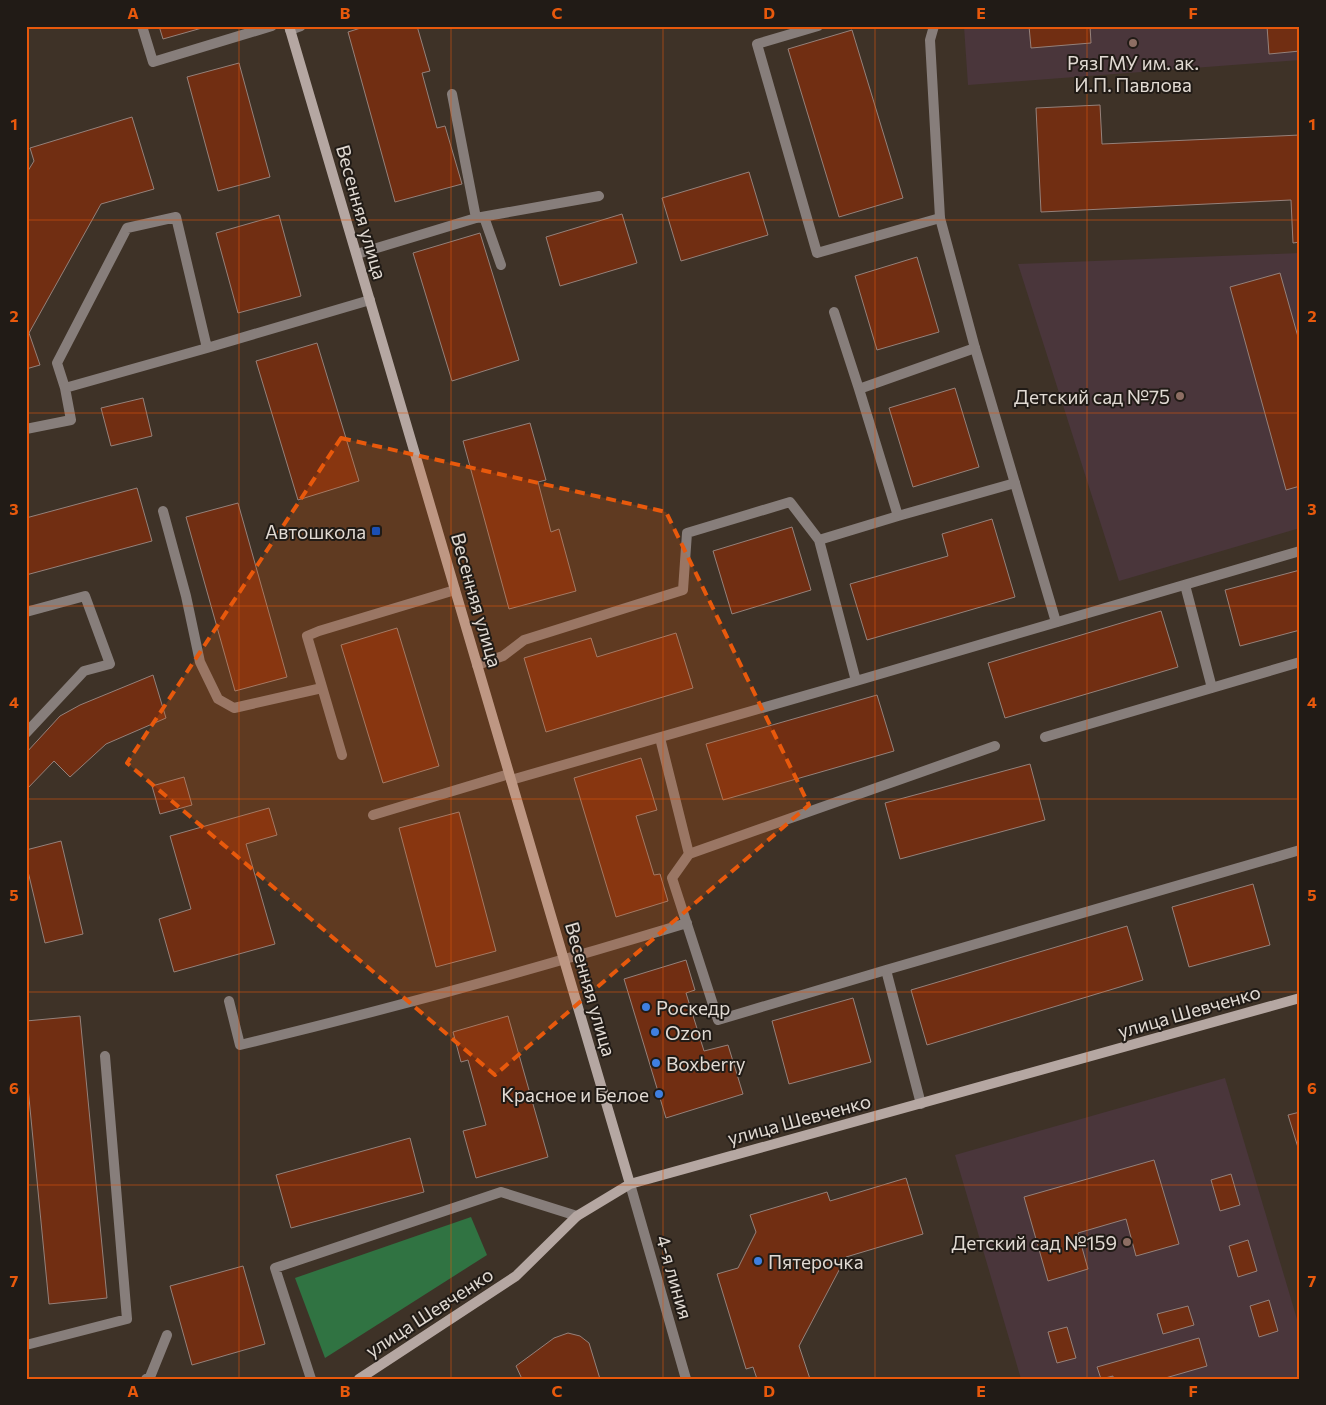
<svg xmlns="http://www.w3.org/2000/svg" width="1326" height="1405" font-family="Commissioner,sans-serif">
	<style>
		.education { fill: #4a363b }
		.forest { fill: #307342 }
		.building { fill: #712e12; stroke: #95817a }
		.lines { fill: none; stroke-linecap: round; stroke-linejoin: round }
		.lane { stroke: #877e7b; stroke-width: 10 }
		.street { stroke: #877e7b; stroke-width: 10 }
		.secondary { stroke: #b5a7a2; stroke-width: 10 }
		.marked { fill: #e8590c; fill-opacity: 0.2; stroke: #e8590c; stroke-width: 4; stroke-dasharray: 10 6; stroke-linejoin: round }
		.grid { fill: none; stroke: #e8590c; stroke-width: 1; stroke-opacity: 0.55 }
		.education-dot { fill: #8d6e63; stroke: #211b16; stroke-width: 2 }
		.transit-dot { fill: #1a4fb4; stroke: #211b16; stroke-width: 2 }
		.shop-dot { fill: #3f7fe0; stroke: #211b16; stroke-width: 2 }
		.labels { text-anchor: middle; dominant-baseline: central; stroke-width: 4; stroke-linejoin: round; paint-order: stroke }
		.poi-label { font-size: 19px; fill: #e1dad3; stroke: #211b16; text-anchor: end }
		.street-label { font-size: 19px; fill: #e1dad3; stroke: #211b16 }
		.neatline { fill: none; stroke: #e8590c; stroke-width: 2 }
		.grid-label { font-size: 16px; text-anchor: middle; font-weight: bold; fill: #e8590c }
	</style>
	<rect width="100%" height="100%" fill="#3e3227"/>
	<path class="education" d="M964,26H1300V60L968,85Z
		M1300,253V528L1119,581L1018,264Z
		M1225,1078L1300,1329V1379H1021L955,1155Z"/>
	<path class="forest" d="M471,1217L487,1255L325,1358L295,1278Z"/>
	<path class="building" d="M159,26H209L163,39Z
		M367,26H417L430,71L422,73L437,128L445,126L462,184L395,202L348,32Z
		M1029,26H1090L1091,43L1031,48Z
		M1267,26H1300V51L1269,54Z
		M852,30L903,198L839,217L788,49Z
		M239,63L270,177L218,191L187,77Z
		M1100,105L1102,144L1300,135V242L1293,243L1291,200L1041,212L1036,108Z
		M132,117L154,189L101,204L29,333L40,365L26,369V174L34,161L30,148Z
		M749,172L768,235L681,261L662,198Z
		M622,214L637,263L560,286L546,237Z
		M279,215L301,296L238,313L216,233Z
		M480,233L519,360L452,381L413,253Z
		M917,257L939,332L877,350L855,276Z
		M1280,273L1300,344V486L1286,490L1230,287Z
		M317,343L359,481L298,500L256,361Z
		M955,388L979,467L913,487L889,408Z
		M143,398L152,436L111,446L101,408Z
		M530,423L546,480L538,482L551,532L559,529L576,591L509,609L463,441Z
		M137,488L152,541L26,575V518Z
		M238,503L287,677L235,691L186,517Z
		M992,519L1015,597L867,640L850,584L948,556L942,534Z
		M792,527L811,590L732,614L713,551Z
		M1300,570V630L1240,646L1225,590Z
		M1161,611L1178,667L1005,718L988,663Z
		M397,628L439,766L383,783L341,645Z
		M676,633L693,688L546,732L524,658L591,638L597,657Z
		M153,675L166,718L106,744L70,777L54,761L26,790V753L60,716L80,705Z
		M877,695L894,751L723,800L706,744Z
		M641,758L657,810L636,816L654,875L660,874L668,901L616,917L574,778Z
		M1030,764L1045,820L900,859L885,803Z
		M184,777L192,805L160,814L152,786Z
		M269,808L277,835L246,844L275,944L174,972L159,919L191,909L170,836Z
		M459,812L496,951L436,967L399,828Z
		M61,841L83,934L45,943L26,863V850Z
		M1253,884L1270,945L1189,967L1172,907Z
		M1127,926L1143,980L927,1045L911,990Z
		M686,960L695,990L686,993L704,1051L728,1045L743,1094L666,1118L624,979Z
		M853,998L871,1062L789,1084L772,1021Z
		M80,1016L107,1298L49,1304L26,1067V1021Z
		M508,1016L548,1157L476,1178L463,1131L486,1125L468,1060L461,1062L453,1032Z
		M1300,1112V1154L1288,1115Z
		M410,1138L424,1192L291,1228L276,1175Z
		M1154,1160L1179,1244L1136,1256L1126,1219L1078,1233L1088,1269L1048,1281L1024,1197Z
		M1231,1174L1240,1205L1220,1211L1211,1180Z
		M906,1178L923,1234L846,1257L799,1346L810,1379H757L753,1367L746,1369L717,1274L738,1268L756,1232L750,1215L827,1192L830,1201Z
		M1248,1240L1257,1271L1238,1277L1229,1246Z
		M243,1266L265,1344L192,1365L170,1286Z
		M1269,1300L1278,1331L1259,1337L1250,1306Z
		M1188,1306L1194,1325L1163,1334L1157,1314Z
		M1067,1327L1076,1358L1057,1363L1048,1332Z
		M568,1333L580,1336L589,1343L600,1379H522L516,1366L554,1338Z
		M1199,1338L1207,1366L1162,1379H1113V1376L1101,1379L1097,1367Z"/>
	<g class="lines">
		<path class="lane" d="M142,26L153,62L272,26
			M818,26L757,44L817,253L940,218
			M290,30L301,26
			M452,94L476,218
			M484,217L501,265
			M357,254L476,218L599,196
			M834,312L859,389L975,348
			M65,388L207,348L370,300
			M26,429L71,420L65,388L57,363L127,228L176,217L207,348
			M163,511L186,596L200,662L218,699L234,708L322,688
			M898,516L1015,483
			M1185,585L1212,688
			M26,612L85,596L110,664L84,671L26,733
			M477,665L503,656L524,640L683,590L687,533L790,502L819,540
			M856,681L819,540L898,516L859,389
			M1045,737L1300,662
			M660,738L689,854L672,878L718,1020L886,970
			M342,755L307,636L319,631L455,590
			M511,780L856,681L1300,551
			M373,815L509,774
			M689,854L995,746
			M229,1001L240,1045C390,1009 539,968 687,923
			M921,1104L886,970L1300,850
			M26,1345L127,1319L105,1056
			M146,1379L150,1377L167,1335
			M311,1379L275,1268L501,1192L577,1216"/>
		<path class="street" d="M934,26L930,40L940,218L975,348L1056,622
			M630,1184L686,1379"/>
		<path class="secondary" d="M289,26L630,1184
			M359,1379L516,1276L577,1216L630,1184L1300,998"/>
	</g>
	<path class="marked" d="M341,438L666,512L809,805L495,1075L127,763Z"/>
	<path class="grid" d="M239,26V1379M451,26V1379M663,26V1379M875,26V1379M1087,26V1379M26,220H1300M26,413H1300M26,606H1300M26,799H1300M26,992H1300M26,1185H1300"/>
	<g class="education-dot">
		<circle cx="1133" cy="43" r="5"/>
		<circle cx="1180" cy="396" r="5"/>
		<circle cx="1127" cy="1242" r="5"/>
	</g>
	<rect class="transit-dot" x="371" y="526" width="10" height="10" rx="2.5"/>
	<g class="shop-dot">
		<circle cx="646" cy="1007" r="5"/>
		<circle cx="655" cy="1032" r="5"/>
		<circle cx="656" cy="1063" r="5"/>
		<circle cx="659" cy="1094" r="5"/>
		<circle cx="758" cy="1261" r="5"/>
	</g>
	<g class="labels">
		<g class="poi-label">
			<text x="1133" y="62" text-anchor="middle">РязГМУ им. ак.<tspan x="1133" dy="22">И.П. Павлова</tspan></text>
			<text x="1170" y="396">Детский сад №75</text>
			<text x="366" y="531">Автошкола</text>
			<text x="656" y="1007" text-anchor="start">Роскедр</text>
			<text x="665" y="1032" text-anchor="start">Ozon</text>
			<text x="666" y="1063" text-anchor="start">Boxberry</text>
			<text x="649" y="1094">Красное и Белое</text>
			<text x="1117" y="1242">Детский сад №159</text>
			<text x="768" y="1261" text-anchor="start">Пятерочка</text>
		</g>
		<g class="street-label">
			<text transform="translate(362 212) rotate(74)">Весенняя улица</text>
			<text transform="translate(477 600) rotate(74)">Весенняя улица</text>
			<text transform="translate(591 989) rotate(74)">Весенняя улица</text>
			<text transform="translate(1189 1011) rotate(-16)">улица Шевченко</text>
			<text transform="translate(799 1119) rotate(-15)">улица Шевченко</text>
			<text transform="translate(675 1277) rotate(74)">4-я линия</text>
			<text transform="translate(429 1312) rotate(-33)">улица Шевченко</text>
		</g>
	</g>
	<rect width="1326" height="1405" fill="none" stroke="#211b16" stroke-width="55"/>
	<rect x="28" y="28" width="1270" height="1350" class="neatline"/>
	<g class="grid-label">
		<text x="133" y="19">A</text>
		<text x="345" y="19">B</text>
		<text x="557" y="19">C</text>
		<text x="769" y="19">D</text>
		<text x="981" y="19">E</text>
		<text x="1193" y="19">F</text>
		<text x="14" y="130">1</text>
		<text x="1312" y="130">1</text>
		<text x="14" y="322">2</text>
		<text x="1312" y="322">2</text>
		<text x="14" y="515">3</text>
		<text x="1312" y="515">3</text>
		<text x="14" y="708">4</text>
		<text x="1312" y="708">4</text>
		<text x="14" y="901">5</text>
		<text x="1312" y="901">5</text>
		<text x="14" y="1094">6</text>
		<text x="1312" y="1094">6</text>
		<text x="14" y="1287">7</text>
		<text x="1312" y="1287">7</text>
		<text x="133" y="1397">A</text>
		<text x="345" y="1397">B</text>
		<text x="557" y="1397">C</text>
		<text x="769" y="1397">D</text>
		<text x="981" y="1397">E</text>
		<text x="1193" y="1397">F</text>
	</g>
</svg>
